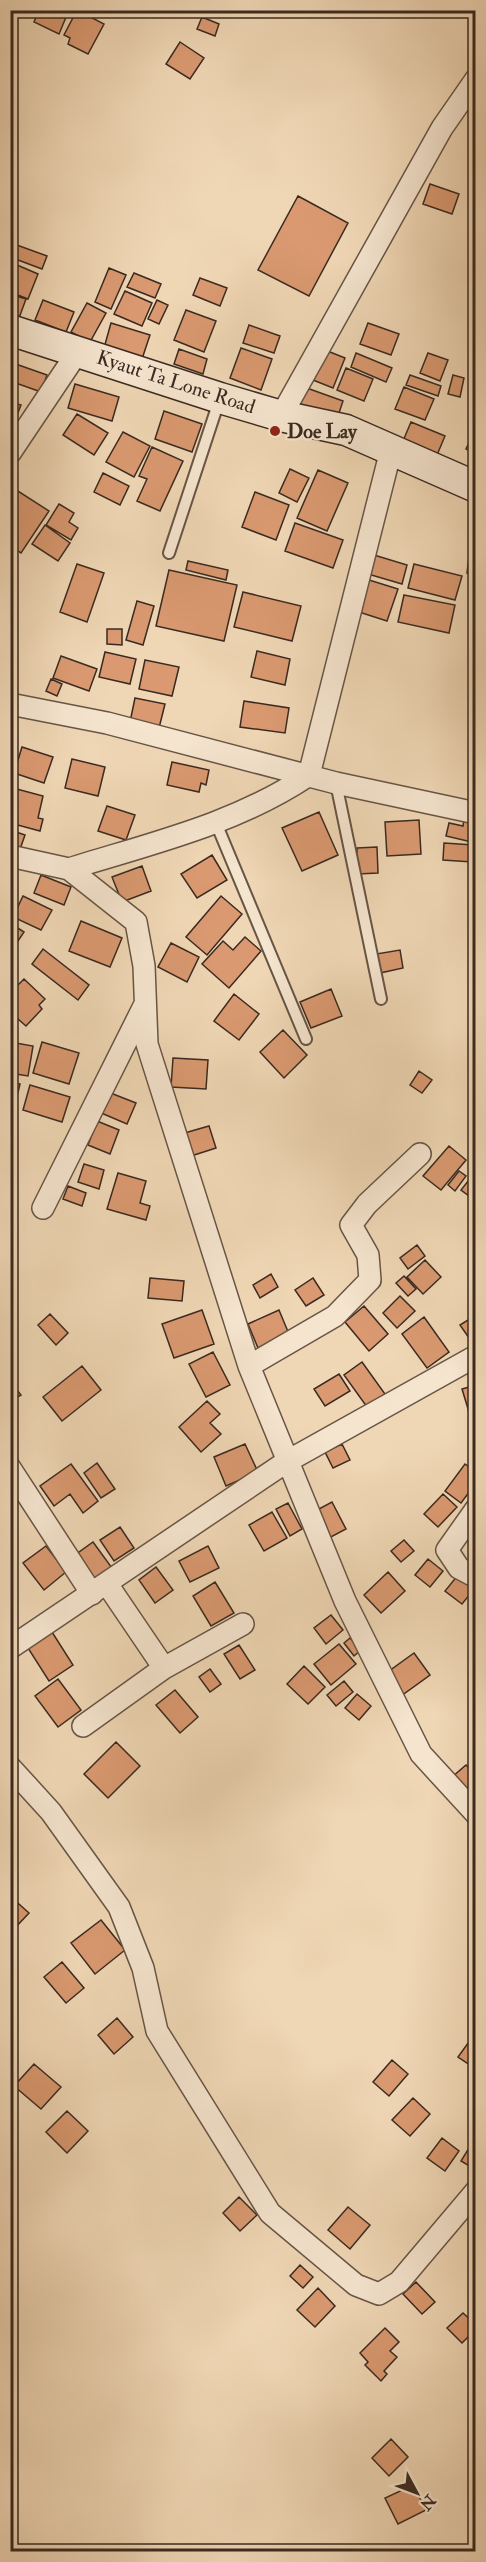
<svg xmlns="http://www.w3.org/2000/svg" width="486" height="2562" font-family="'IM FELL Double Pica',serif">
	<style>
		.building { fill: #da9970; stroke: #3a2a21; stroke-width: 1.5 }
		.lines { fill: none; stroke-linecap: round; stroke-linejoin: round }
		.service-casing { stroke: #675546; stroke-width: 14 }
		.minor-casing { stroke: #675546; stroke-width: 24 }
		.secondary-casing { stroke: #3a2a21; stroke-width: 33 }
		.service { stroke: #f5e4ce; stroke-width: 10 }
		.minor { stroke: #f5e4ce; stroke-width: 21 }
		.secondary { stroke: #f5e4ce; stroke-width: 30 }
		.poi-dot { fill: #8f2418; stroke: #f5e4ce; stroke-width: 2 }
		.labels { text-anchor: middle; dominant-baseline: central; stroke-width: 4.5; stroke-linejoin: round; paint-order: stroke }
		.street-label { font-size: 20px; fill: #3a2a21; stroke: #f5e4ce }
		.poi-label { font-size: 20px; font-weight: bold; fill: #3a2a21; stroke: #f5e4ce; text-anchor: start }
	</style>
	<rect width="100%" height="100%" fill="#efd6b4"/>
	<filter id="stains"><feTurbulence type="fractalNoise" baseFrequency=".00333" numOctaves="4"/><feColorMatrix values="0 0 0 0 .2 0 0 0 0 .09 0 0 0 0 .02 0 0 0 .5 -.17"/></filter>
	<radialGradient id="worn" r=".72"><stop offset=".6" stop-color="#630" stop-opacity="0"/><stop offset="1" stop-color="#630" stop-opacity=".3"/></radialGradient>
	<path class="building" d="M39,10H69L59,34L34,22Z
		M77,10L104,24L88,54L68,44L70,38L64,35Z
		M202,17L219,24L215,36L197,29Z
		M180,42L204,58L190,79L166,64Z
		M430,184L459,194L452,214L423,204Z
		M298,196L348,223L309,296L258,270Z
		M14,244L47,256L42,269L10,257Z
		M10,262L38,274L28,299L10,292Z
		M109,268L126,275L111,309L95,302Z
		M134,273L161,284L155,298L127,287Z
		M200,278L227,288L220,306L193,295Z
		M125,291L152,303L142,326L114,314Z
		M10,294L26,299L19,318L10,315Z
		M43,300L74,312L66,332L35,320Z
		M157,300L168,305L159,324L148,319Z
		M87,303L106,313L90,342L71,332Z
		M186,310L216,321L204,352L174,340Z
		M111,323L150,335L142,359L104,348Z
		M368,323L399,334L391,355L360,344Z
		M249,325L280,336L274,353L243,343Z
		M241,348L272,359L261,390L230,378Z
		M179,349L207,359L203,374L174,364Z
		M325,350L345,358L333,388L313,380Z
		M356,353L392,368L386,382L351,367Z
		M428,353L448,360L440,381L420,373Z
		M10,362L47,375L41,392L10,381Z
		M346,368L373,379L364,401L337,390Z
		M410,375L441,386L438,396L406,385Z
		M453,375L464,378L460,397L448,394Z
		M75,384L119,397L112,421L68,408Z
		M304,387L343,401L336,422L296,408Z
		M404,387L434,399L425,420L395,409Z
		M10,402L21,405L10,433Z
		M164,411L202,424L192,452L155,439Z
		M77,414L108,433L94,455L63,435Z
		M411,422L445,436L437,455L403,441Z
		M476,428V454L466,449Z
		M123,432L150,446L134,477L106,462Z
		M152,447L183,461L160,511L137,501L147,479L139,476Z
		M290,469L309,478L297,502L279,493Z
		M318,470L348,483L327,531L297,518Z
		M103,473L129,486L120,505L94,492Z
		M10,486L49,511L21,553L10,546Z
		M255,492L289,505L276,540L242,527Z
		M59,504L74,513L69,522L78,528L71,540L46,525Z
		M295,523L343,540L333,568L285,551Z
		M45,525L70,543L58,561L32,544Z
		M471,540H476V574L467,573Z
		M374,555L407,565L402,584L368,574Z
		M188,561L228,570L226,580L186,570Z
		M77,564L104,573L87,622L60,612Z
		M414,564L462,576L455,600L408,588Z
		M169,570L237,585L224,641L156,626Z
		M369,580L398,589L387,621L359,612Z
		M243,592L301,606L292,641L234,627Z
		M404,595L455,605L449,633L398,622Z
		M137,601L154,606L143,645L126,640Z
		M107,629H122V645L107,644Z
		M257,651L290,659L285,685L251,677Z
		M105,652L136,659L130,684L99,677Z
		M61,656L97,669L89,691L53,678Z
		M145,660L179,667L172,696L139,689Z
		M51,679L62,684L57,696L46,691Z
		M135,698L165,704L159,728L130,722Z
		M244,701L289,708L285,733L240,727Z
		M22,747L53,757L44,783L14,773Z
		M72,759L105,767L98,796L65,788Z
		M172,762L209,770L206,785L201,783L199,792L167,785Z
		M13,788L43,796L38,818L43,819L40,831L10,823V798Z
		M107,806L135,815L126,840L98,831Z
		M319,812L338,855L302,871L282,828Z
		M464,819L476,822V843L446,836L449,823L463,826Z
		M419,820L421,854L387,856L385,822Z
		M10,830L25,835L19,852L10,850Z
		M444,843L473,845L472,862L443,860Z
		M377,847L378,873L357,874V848Z
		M212,855L227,880L197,898L181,874Z
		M142,866L151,891L122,902L112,877Z
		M41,875L71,887L64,905L34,893Z
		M23,896L52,910L41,930L13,917Z
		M221,896L242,914L207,955L186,937Z
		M81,921L122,938L110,967L69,951Z
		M10,923L24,932L10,953Z
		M245,937L261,951L229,988L202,964L223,941L233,950Z
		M171,943L199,957L187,982L158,967Z
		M43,949L89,985L78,1000L32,964Z
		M400,950L403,968L380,973L376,954Z
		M24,979L45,999L39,1005L42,1009L26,1026L10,1012V993Z
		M331,989L342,1016L311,1028L300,1002Z
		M234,994L259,1014L239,1040L214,1021Z
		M283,1030L307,1055L284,1078L260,1052Z
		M10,1042L33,1046L28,1076L10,1073Z
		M42,1042L79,1053L69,1084L33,1073Z
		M173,1058L208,1060L206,1089L171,1087Z
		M419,1071L432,1080L422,1093L410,1085Z
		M10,1081L20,1084L15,1105L10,1104Z
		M30,1085L70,1097L62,1122L23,1110Z
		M108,1092L136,1103L127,1124L99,1112Z
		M97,1121L119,1130L110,1154L88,1145Z
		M209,1126L216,1148L188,1157L181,1134Z
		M449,1146L466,1160L441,1190L423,1176Z
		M84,1164L104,1170L99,1189L78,1182Z
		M459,1171L466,1176L455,1191L448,1185Z
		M118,1173L146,1181L140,1203L150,1206L146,1220L107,1209Z
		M472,1176L476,1179V1188L469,1196L461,1190Z
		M68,1186L86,1193L82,1206L63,1199Z
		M417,1245L425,1256L408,1269L400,1258Z
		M425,1260L441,1277L423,1294L407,1277Z
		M271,1274L278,1287L260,1298L253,1285Z
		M404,1276L416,1289L408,1296L396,1283Z
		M150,1278L184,1281L182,1301L148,1298Z
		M313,1278L324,1295L306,1306L295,1290Z
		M400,1296L415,1311L397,1328L383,1313Z
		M364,1306L388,1334L369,1351L345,1322Z
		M202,1310L214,1344L174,1358L162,1324Z
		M279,1310L289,1334L258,1348L248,1324Z
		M50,1314L68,1333L56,1345L38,1325Z
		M476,1315V1348L460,1325Z
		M424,1317L449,1352L427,1368L402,1334Z
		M213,1352L230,1385L206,1397L189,1364Z
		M362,1362L385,1394L367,1407L344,1375Z
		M82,1366L101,1390L62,1421L43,1397Z
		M339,1374L350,1391L325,1406L314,1389Z
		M10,1381L21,1395L10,1402Z
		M476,1385V1421L472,1422L462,1389Z
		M207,1401L220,1414L210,1423L221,1434L201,1452L179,1427Z
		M245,1444L258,1472L226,1486L214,1457Z
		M342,1444L350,1460L333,1468L325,1452Z
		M97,1463L115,1489L101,1498L84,1473Z
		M71,1464L98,1501L83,1513L70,1494L54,1506L40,1486Z
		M465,1464L476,1472V1483L461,1503L445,1491Z
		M443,1494L457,1507L438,1527L424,1514Z
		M332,1502L346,1529L329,1538L315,1511Z
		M288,1503L302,1529L290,1536L276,1509Z
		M272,1512L287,1538L264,1551L249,1525Z
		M120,1527L134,1548L114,1561L100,1540Z
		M404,1540L414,1551L401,1562L391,1551Z
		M93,1542L112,1568L94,1581L75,1555Z
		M46,1546L66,1572L44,1590L23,1563Z
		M208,1546L219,1568L190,1582L179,1561Z
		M428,1559L443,1571L430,1587L415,1575Z
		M156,1567L173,1590L155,1603L139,1580Z
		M388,1572L405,1591L381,1613L364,1595Z
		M458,1575L475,1588L462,1604L445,1591Z
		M215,1582L234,1613L211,1626L193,1596Z
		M331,1615L343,1630L326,1644L314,1628Z
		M52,1632L73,1665L49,1681L28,1648Z
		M350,1638L361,1650L354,1656L344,1643Z
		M339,1644L356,1664L331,1685L314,1664Z
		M239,1645L255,1670L240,1679L224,1654Z
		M414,1653L430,1675L401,1696L385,1674Z
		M304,1666L325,1687L308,1704L287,1684Z
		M210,1669L221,1684L210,1692L199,1677Z
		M58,1679L81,1710L58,1727L35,1696Z
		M344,1681L353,1692L336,1706L327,1695Z
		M175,1690L198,1717L180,1733L156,1705Z
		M357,1694L371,1706L359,1720L345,1708Z
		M116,1742L140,1766L108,1798L84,1774Z
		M466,1765L476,1775V1795L472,1798L452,1777Z
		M10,1896L29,1913L12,1931L10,1930Z
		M101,1920L125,1950L95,1974L71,1943Z
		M62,1962L84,1988L66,2003L44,1977Z
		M117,2018L133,2037L114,2054L98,2035Z
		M476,2032V2069L458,2057Z
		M392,2060L408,2074L389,2096L373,2082Z
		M34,2064L61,2087L41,2109L14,2086Z
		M413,2098L430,2114L410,2136L392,2120Z
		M67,2111L88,2131L67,2153L46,2132Z
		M442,2138L459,2151L445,2171L427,2158Z
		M469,2148L476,2152V2170L461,2161Z
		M239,2197L257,2215L240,2231L223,2213Z
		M348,2207L370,2225L350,2249L328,2230Z
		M300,2265L313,2277L303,2288L290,2276Z
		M416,2282L435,2302L422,2314L403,2294Z
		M318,2288L335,2306L315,2327L297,2310Z
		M463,2313L476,2325V2329L462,2343L447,2328Z
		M385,2328L399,2342L390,2351L397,2357L384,2371L387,2374L381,2381L365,2365L368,2362L360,2353Z
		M391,2439L408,2457L389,2476L372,2458Z
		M413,2485L426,2510L398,2524L385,2498Z"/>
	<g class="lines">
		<defs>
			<path id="service" d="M169,553L219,401
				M336,783L381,999
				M216,823L306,1039"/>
			<path id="minor" d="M281,416L442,128L476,79
				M10,453L79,350
				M10,704L107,723L336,783L476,813
				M10,856L69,869L136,922L144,966L147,1044L249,1366L345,1601L421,1754L476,1814
				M69,869C152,843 236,824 309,775L391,450
				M43,1208L144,1006
				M249,1366L335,1316L370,1280L368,1255L351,1225L367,1204L420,1154
				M10,1468L92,1594
				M476,1509L447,1550L459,1568L476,1577
				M10,1648L286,1462L476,1356
				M164,1668L243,1624
				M83,1726L164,1668L107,1584
				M10,1767L51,1812L119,1907L143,1968L157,2031L270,2213L356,2285L379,2294L399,2282L476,2191"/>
			<path id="secondary" d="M10,330L220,398L281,416L346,430L476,487"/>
		</defs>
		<use href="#service" class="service-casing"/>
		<use href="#minor" class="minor-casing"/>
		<use href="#secondary" class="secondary-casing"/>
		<use href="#service" class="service"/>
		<use href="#minor" class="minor"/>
		<use href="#secondary" class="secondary"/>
	</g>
	<circle class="poi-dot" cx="275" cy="431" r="6"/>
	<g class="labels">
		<g class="street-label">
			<text transform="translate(176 382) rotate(18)">Kyaut Ta Lone Road</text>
		</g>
		<g class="poi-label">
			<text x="287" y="431">Doe Lay</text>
		</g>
	</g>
	<rect width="486" height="2562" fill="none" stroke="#efd6b4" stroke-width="36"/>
	<rect x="12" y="12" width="462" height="2538" fill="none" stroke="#3a2a21" stroke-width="3"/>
	<rect x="18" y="18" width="450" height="2526" fill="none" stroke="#3a2a21" stroke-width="1.5"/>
	<g transform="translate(417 2493) rotate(131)" stroke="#f5e4ce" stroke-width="4.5" paint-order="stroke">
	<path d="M0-4.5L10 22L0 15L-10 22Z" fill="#3a2a21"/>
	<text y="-9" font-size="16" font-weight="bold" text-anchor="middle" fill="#3a2a21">N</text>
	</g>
	<rect width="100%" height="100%" filter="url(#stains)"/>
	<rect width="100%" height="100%" fill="url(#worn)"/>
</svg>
